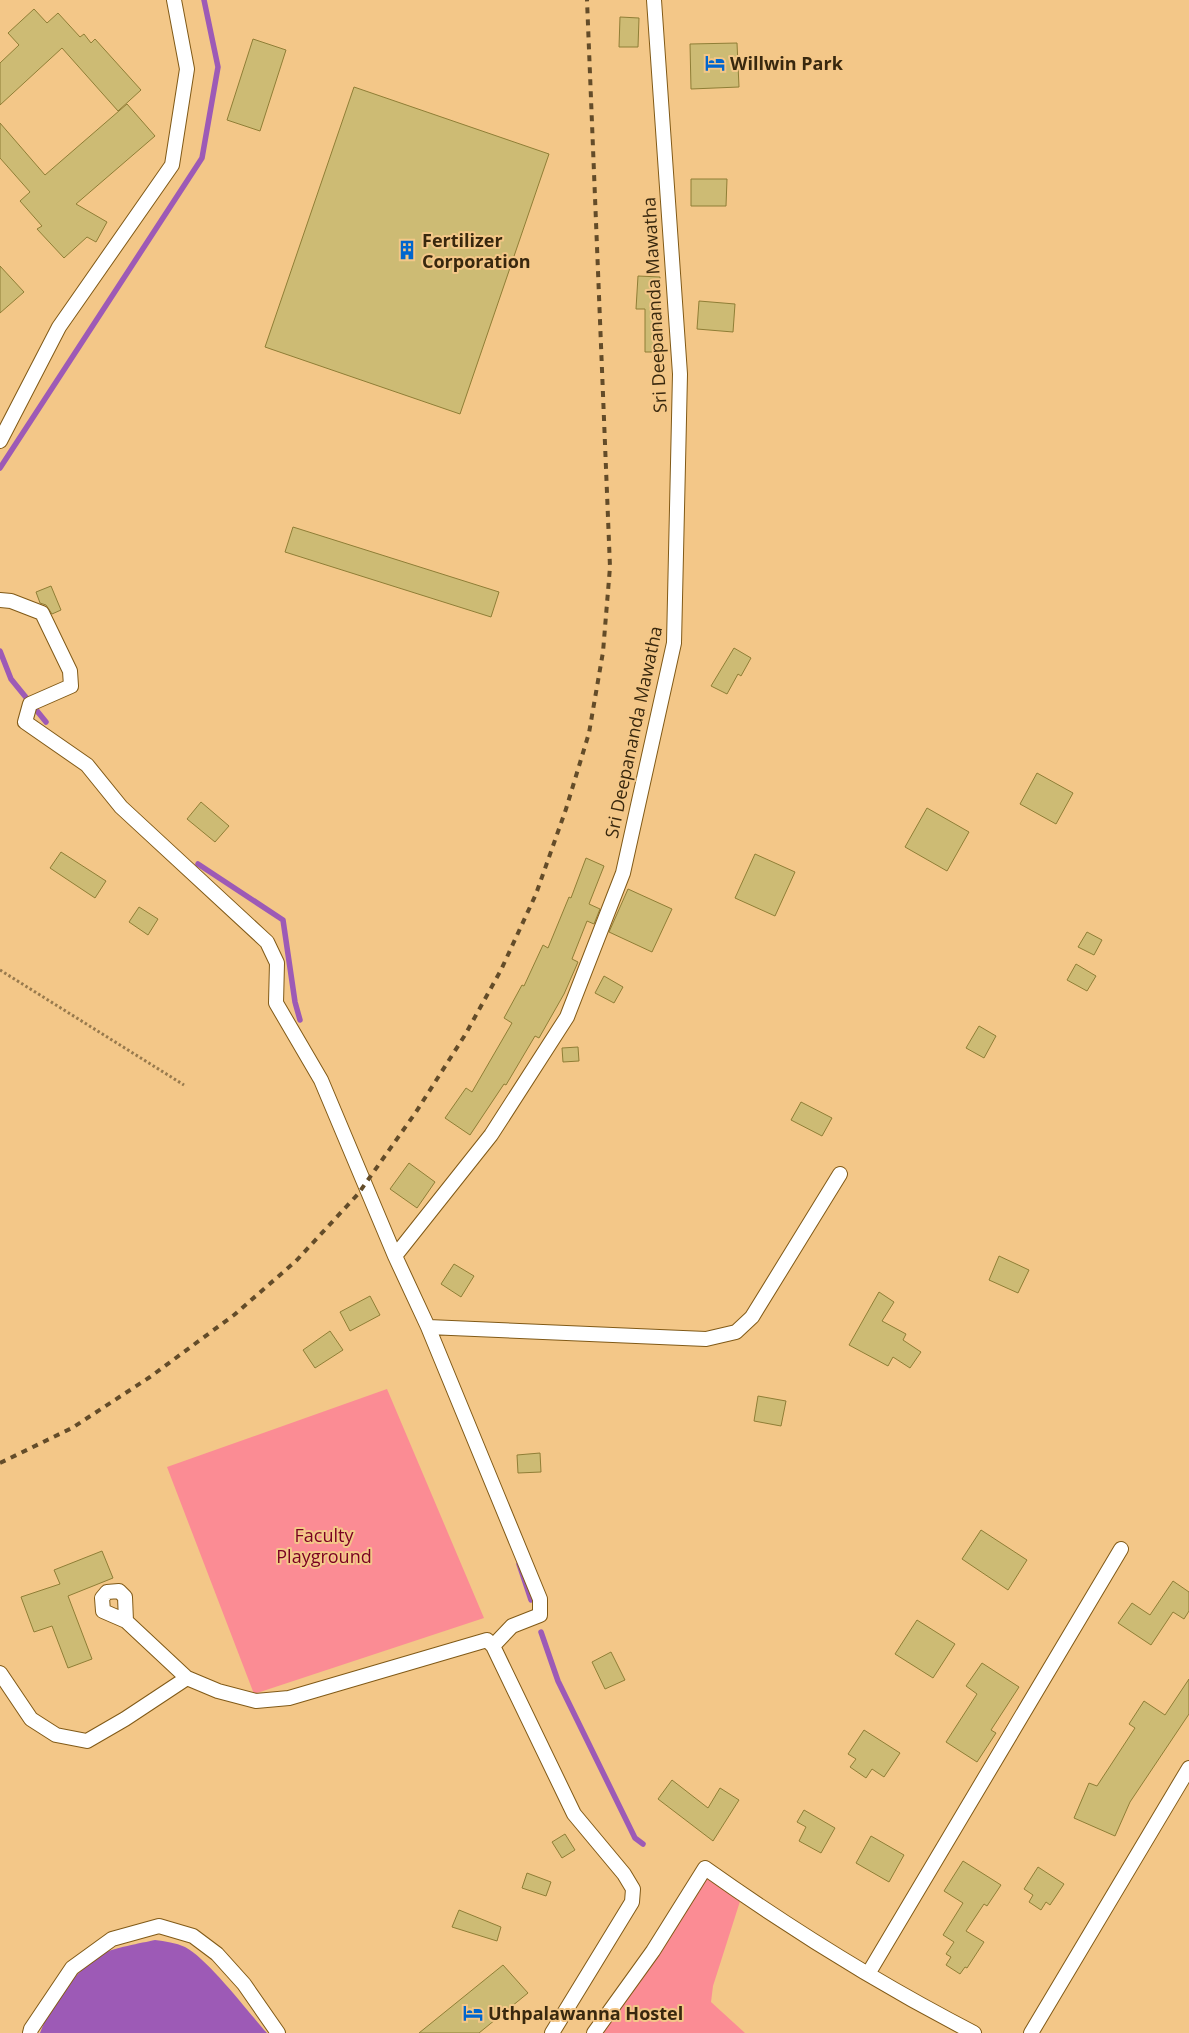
<svg xmlns="http://www.w3.org/2000/svg" width="1189" height="2033" font-family="'Open Sans',sans-serif">
	<style>
		.green { fill: #fb8c94 }
		.water { fill: #9d5ab6 }
		.lines { fill: none; stroke-linecap: round; stroke-linejoin: round }
		.stream { stroke: #9d5ab6; stroke-width: 5.5 }
		.building { fill: #cdbb74; stroke: #8f7e36 }
		.street-casing { stroke: #815a17; stroke-width: 16 }
		.path { stroke: #987a4d; stroke-width: 3; stroke-dasharray: 2.5 2.5; stroke-linecap: butt }
		.street { stroke: #fff; stroke-width: 14 }
		.rail { stroke: #634c29; stroke-width: 4; stroke-dasharray: 6 6; stroke-linecap: butt }
		.labels { text-anchor: middle; dominant-baseline: central; stroke-width: 4; stroke-linejoin: round; paint-order: stroke }
		.poi-label { font-size: 18px; font-weight: bold; fill: #39280e; stroke: #f3c788; text-anchor: start }
		.street-label { font-size: 18px; fill: #39280e; stroke: #f3c788 }
		.park-label { font-size: 18px; fill: #790022; stroke: #f3c788 }
	</style>
	<rect width="100%" height="100%" fill="#f3c788"/>
	<path class="green" d="M387,1389L484,1618L254,1694L167,1467Z
		M705,1868L742,1895L713,1986L711,2002L745,2033H594Z"/>
	<path class="water" d="M155,1940C165,1941 176,1943 185,1947C208,1959 248,2012 267,2033H40C52,2002 73,1973 102,1954C112,1948 142,1943 155,1940Z"/>
	<g class="lines">
		<path class="stream" d="M0,468L202,158L218,67L204,0
			M0,651L11,679L46,722
			M198,864L283,920L295,1002L300,1020
			M519,1564L531,1600
			M541,1632L558,1681L635,1838L643,1844"/>
	</g>
	<path class="building" d="M34,9L47,23L58,13L80,37L84,34L91,43L95,39L141,90L118,111L62,48L0,105V63L19,45L8,33Z
		M620,17L639,18L638,47H619Z
		M253,39L286,50L260,131L227,120Z
		M737,43L739,87L691,89L690,44Z
		M354,87L549,154L460,414L265,347Z
		M127,104L155,136L76,204L107,222L96,242L87,237L64,258L37,229L42,226L20,201L30,192L0,158V123L45,175Z
		M691,179H727L726,206H691Z
		M0,266L24,292L0,313Z
		M638,276L660,277L658,321L659,352H645V309H636Z
		M699,301L735,304L733,332L697,329Z
		M293,527L499,592L491,617L285,552Z
		M51,586L61,610L52,614L46,605L40,603L36,592Z
		M734,648L751,658L741,676L738,674L727,694L711,686Z
		M1037,773L1073,793L1056,824L1020,804Z
		M201,802L229,826L215,842L187,819Z
		M927,808L969,832L947,871L905,847Z
		M61,852L106,881L95,898L50,868Z
		M755,854L795,872L775,916L735,898Z
		M586,858L604,866L589,904L600,909L594,924L587,921L572,959L578,962L564,994L539,1038L535,1036L506,1085L504,1084L470,1135L445,1118L466,1088L472,1092L512,1023L504,1018L522,985L524,986L543,945L548,948L569,897L571,898Z
		M628,889L672,909L652,952L609,932Z
		M139,907L158,919L148,935L129,922Z
		M1087,932L1102,940L1094,955L1078,947Z
		M1076,964L1096,976L1087,991L1067,980Z
		M604,976L623,987L614,1003L595,993Z
		M979,1026L996,1036L984,1058L966,1048Z
		M578,1047L579,1061L563,1062L562,1048Z
		M801,1102L832,1118L822,1136L791,1120Z
		M409,1163L435,1182L417,1208L390,1189Z
		M999,1256L1029,1270L1018,1293L989,1280Z
		M454,1264L474,1276L461,1297L441,1284Z
		M879,1292L894,1302L882,1321L906,1334L903,1340L921,1352L910,1368L893,1357L888,1366L849,1345Z
		M370,1296L380,1315L350,1331L340,1312Z
		M330,1331L343,1350L315,1368L303,1350Z
		M758,1396L786,1401L781,1426L754,1421Z
		M540,1453L541,1472L518,1473L517,1455Z
		M981,1530L1027,1560L1008,1590L962,1559Z
		M102,1551L113,1578L68,1596L92,1659L68,1668L52,1626L34,1632L21,1597L60,1584L54,1570Z
		M1173,1581L1189,1592V1611L1184,1619L1173,1612L1151,1645L1118,1623L1132,1603L1150,1615Z
		M917,1620L955,1644L933,1678L895,1654Z
		M611,1652L625,1680L605,1689L592,1662Z
		M982,1663L1019,1687L991,1730L996,1733L977,1762L946,1742L977,1694L966,1686Z
		M1189,1679V1714L1130,1802L1115,1836L1074,1818L1089,1783L1097,1786L1135,1728L1129,1724L1144,1701L1165,1715Z
		M864,1730L900,1753L884,1777L872,1769L866,1778L850,1767L856,1759L848,1754Z
		M672,1780L708,1808L720,1788L739,1800L713,1841L658,1799Z
		M804,1810L835,1828L821,1853L799,1841L806,1827L797,1822Z
		M565,1834L575,1850L562,1858L552,1842Z
		M871,1836L904,1855L889,1882L856,1863Z
		M963,1861L1001,1885L987,1906L984,1904L966,1931L984,1942L967,1968L965,1967L960,1974L946,1965L951,1957L946,1954L954,1942L943,1935L963,1903L944,1891Z
		M1038,1867L1064,1884L1050,1905L1046,1902L1041,1910L1029,1902L1033,1895L1024,1889Z
		M527,1873L551,1882L546,1896L522,1888Z
		M459,1910L501,1927L497,1941L452,1927Z
		M503,1965L528,1993L479,2033H419Z"/>
	<g class="lines">
		<defs>
			<path id="street" d="M0,441L59,327L172,165L187,69L174,0
				M0,600L11,601L42,613L70,671L71,686L30,704L25,722L87,765L121,807L267,942L277,963L276,1003L321,1080L395,1256L428,1327L540,1599V1615L512,1626L493,1646
				M395,1256L491,1135L567,1017L623,873L674,643L680,374L654,0
				M428,1327L706,1339L736,1332L752,1317L840,1174
				M126,1621L125,1597L119,1591L107,1592L102,1598L103,1611L126,1621L187,1678L218,1691L256,1701L289,1698L487,1640L493,1646L574,1814L624,1874L633,1889L632,1902L552,2033
				M0,1673L31,1719L56,1735L87,1741L125,1719L187,1678
				M868,1974L1121,1549
				M30,2033L31,2029L72,1968L112,1939L159,1926L193,1936L217,1954L244,1984L278,2033
				M594,2033L653,1951L705,1868C791,1929 881,1985 974,2033
				M1031,2033L1189,1768"/>
		</defs>
		<use href="#street" class="street-casing"/>
		<path class="path" d="M0,970L184,1085"/>
		<use href="#street" class="street"/>
		<path class="rail" d="M0,1463L72,1428L150,1377L234,1315L296,1261L358,1194L416,1112L465,1035L501,970L536,894L566,809L589,733L603,652L610,567L587,0"/>
	</g>
	<defs>
		<symbol id="hotel-bare" viewBox="-9 -9 18 18"><path d="M-6-4.5h1.5V1H6V5H4.5V3h-9V5H-6ZM-4 0a1.8 1.8 0 1 1 3.6 0ZM.5 0V-2.5h3Q6-2.5 6 0Z" fill="#0066ce" stroke="#f3c788" stroke-width="2.5" paint-order="stroke"/></symbol>
		<symbol id="building-bare" viewBox="-9 -9 18 18"><path d="M-4-6H4V6H1V3H-1V6H-4ZM-2.5-4.3h1.7v1.8h-1.7ZM.8-4.3h1.7v1.8H.8ZM-2.5-1h1.7V.8h-1.7ZM.8-1h1.7V.8H.8Z" fill="#0066ce" stroke="#f3c788" stroke-width="2.5" paint-order="stroke"/></symbol>
	</defs>
	<g fill-rule="evenodd">
		<use href="#hotel-bare" x="701" y="49" width="28" height="28"/>
		<use href="#building-bare" x="393" y="236" width="28" height="28"/>
		<use href="#hotel-bare" x="459" y="1999" width="28" height="28"/>
	</g>
	<g class="labels">
		<g class="poi-label">
			<text x="730" y="63">Willwin Park</text>
			<text x="422" y="240">Fertilizer<tspan x="422" dy="21">Corporation</tspan></text>
			<text x="488" y="2013">Uthpalawanna Hostel</text>
		</g>
		<g class="street-label">
			<text transform="translate(654 305) rotate(-93)">Sri Deepananda Mawatha</text>
			<text transform="translate(633 732) rotate(-78)">Sri Deepananda Mawatha</text>
		</g>
		<g class="park-label">
			<text x="324" y="1535">Faculty<tspan x="324" dy="21">Playground</tspan></text>
		</g>
	</g>
</svg>
